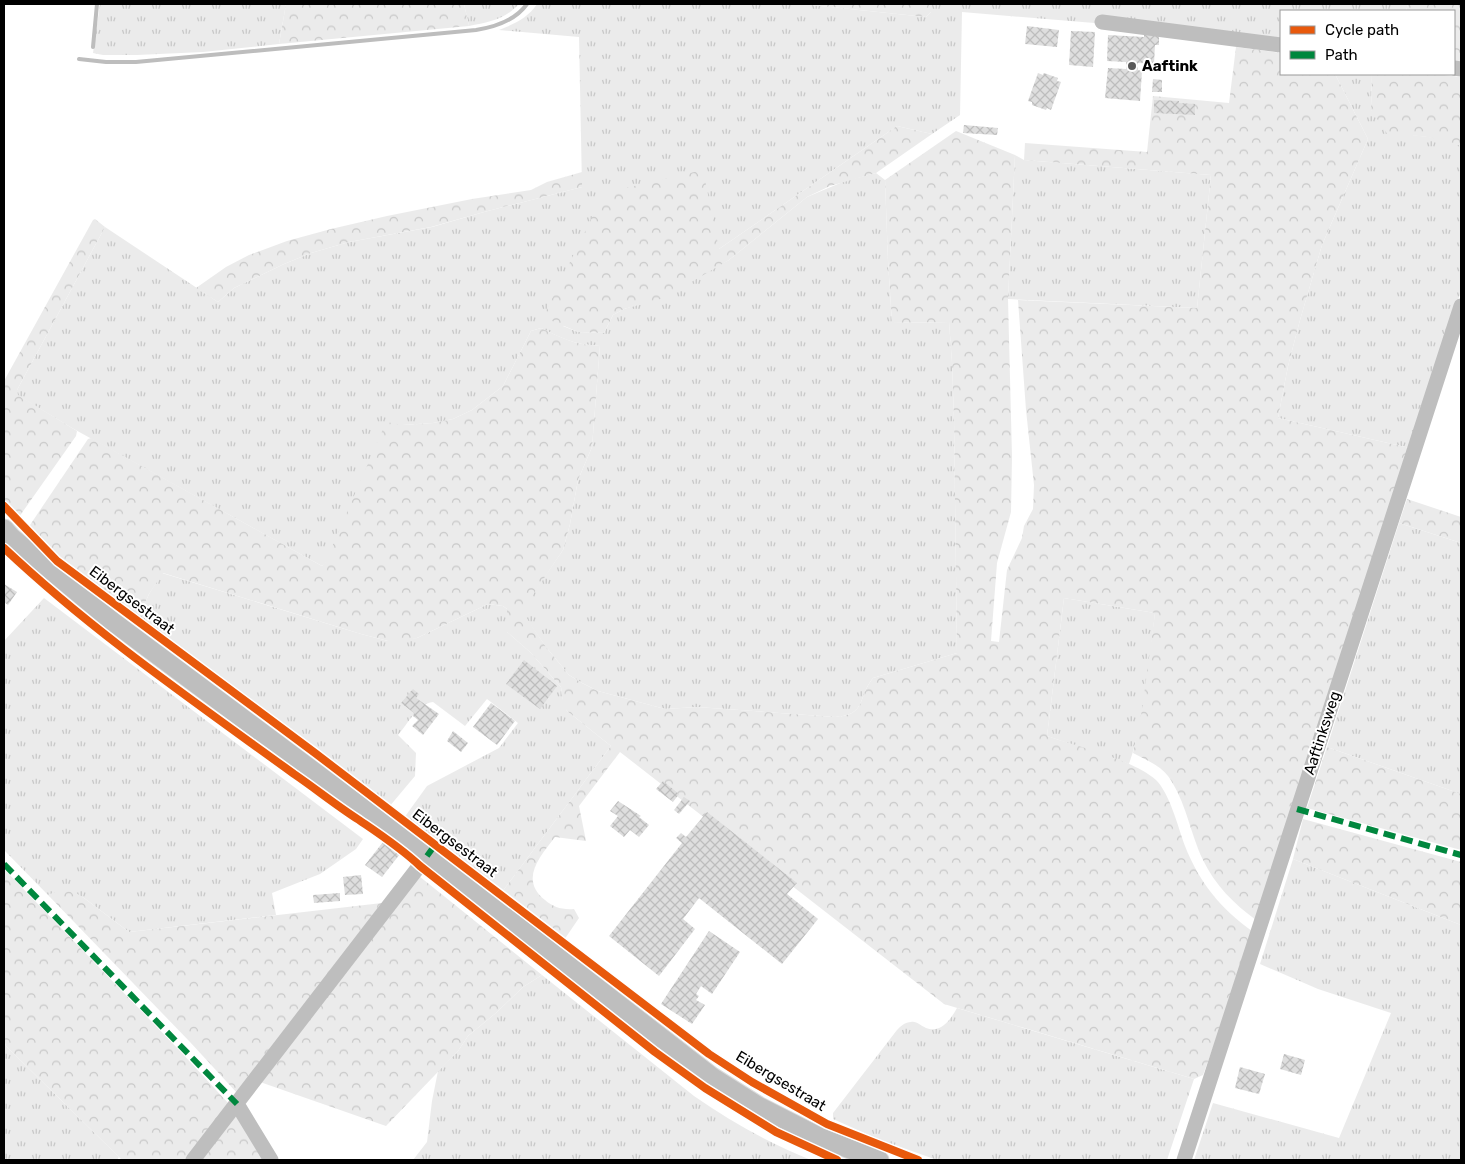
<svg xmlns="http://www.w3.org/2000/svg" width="1465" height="1164" font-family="Rubik,sans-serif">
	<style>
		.grass { fill: url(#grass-tufts) }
		.forest { fill: url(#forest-crowns) }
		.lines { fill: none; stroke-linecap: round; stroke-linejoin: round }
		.stream { stroke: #bdbdbd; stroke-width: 4 }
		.building { fill: url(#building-cross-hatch) }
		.major-casing { stroke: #dbdbdb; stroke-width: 21 }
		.minor { stroke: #bebebe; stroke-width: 15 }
		.major { stroke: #bebebe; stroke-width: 19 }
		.quiet { stroke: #00873e; stroke-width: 6; stroke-dasharray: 12 6; stroke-linecap: butt }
		.cycleway-casing { stroke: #fff; stroke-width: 11 }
		.cycleway { stroke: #e8590c; stroke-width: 8 }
		.poi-dot { fill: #595959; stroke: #fff; stroke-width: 2 }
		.labels { text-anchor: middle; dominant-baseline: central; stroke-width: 4; stroke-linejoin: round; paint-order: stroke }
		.poi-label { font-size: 15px; font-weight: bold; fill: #000; stroke: #fff; text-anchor: start }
		.street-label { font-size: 15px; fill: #000; stroke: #fff }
	</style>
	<defs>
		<pattern id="grass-tufts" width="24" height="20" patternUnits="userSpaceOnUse" patternTransform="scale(1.25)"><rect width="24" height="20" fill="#ebebeb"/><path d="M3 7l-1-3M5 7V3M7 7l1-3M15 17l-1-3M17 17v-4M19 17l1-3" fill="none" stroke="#c8c8c8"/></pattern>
		<pattern id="forest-crowns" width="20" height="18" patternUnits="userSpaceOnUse" patternTransform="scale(1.25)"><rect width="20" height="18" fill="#ebebeb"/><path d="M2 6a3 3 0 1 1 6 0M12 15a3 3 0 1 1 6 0" fill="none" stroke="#c8c8c8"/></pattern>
		<pattern id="building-cross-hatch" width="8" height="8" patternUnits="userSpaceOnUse" patternTransform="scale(1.25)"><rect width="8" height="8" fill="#dedede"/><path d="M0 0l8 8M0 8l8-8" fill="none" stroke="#bdbdbd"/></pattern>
	</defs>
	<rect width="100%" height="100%" fill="#fff"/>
	<path class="grass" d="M100,4H286L279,44L203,52L137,55H103L93,53Z
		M464,4H519C504,20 489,22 469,26Z
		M537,4H802L926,17L931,12V4H1408L1406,11H1281V41L1239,35L962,12L960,115L932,134L897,126L719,249L563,326L578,332L604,333L613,315L624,309L643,303L729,260L807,197L845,181L876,173L885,180L888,261L892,323L949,322L952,362L954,419L957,653L873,678C857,698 867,715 835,717L697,707L665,709L598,691L582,683L569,675L546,647L521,611L563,550L570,524L578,480L592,447L600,345C579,347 559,337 541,328L531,331L503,386L472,410L453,419L433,423L403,425L325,564L322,566L72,428L17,395V390L105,227L218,302L234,288L284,264L311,253L349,242L432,227L484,212L582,187L579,37L499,30C514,24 528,18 537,4Z
		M1335,74H1372L1371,110L1412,135L1445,139L1461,146V291L1410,448L1278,418L1288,366L1300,320L1322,245L1368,139Z
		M1015,155L1024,160L1211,175L1197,308L1008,299Z
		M1399,523L1461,543V794L1327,747Z
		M162,573L361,634L388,641L417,638L488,604L503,606L507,609V632L530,652L561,687L562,697L567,711L611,746L502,892L404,818L427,786L499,748L518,723L487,699L465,726L433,702C417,704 408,724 398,735L416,753L415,776L389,807L255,704L137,621L149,594Z
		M44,598L363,839L356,849L320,874L272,893L276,915L129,932L84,898C72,891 61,890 48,895L4,850V641Z
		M1064,598L1155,613C1149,662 1146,716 1129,764L1047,736Z
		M1293,859L1461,925V1160H1194L1213,1103L1339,1138L1391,1013L1318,989L1260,964Z
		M542,975L694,1096C731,1122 769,1143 811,1160H413L427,1142L432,1101L438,1071L458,1051L468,1036L497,1012L523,987Z
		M957,1008L1194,1079L1167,1160H937L878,1139L833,1119V1113L897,1030C901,1026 905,1022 911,1022C917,1021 921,1026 926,1028C941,1034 951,1019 957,1008Z
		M4,1040L6,1046L119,1157L117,1160H4Z"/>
	<path class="forest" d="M286,4H464L469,26L279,44Z
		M802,4H931V12L926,17Z
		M1408,4H1461V67L1454,66V11H1406Z
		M1236,47L1281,53V74H1335L1368,139L1322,245L1300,320L1288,366L1278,418L1410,448L1256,920C1234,904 1215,885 1203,860C1190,833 1186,801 1168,776C1160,765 1144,759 1133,753L1142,710L1155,613L1064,598L1047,736C1076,746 1134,760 1156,780C1170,794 1178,827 1185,846C1199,882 1221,909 1252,931L1223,1020L1203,1075L1194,1079L944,1004L620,752L579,806L586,841L555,837C540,857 519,879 545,900C553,907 562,910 574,909L579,918L564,940L502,892L611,746L567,711L563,705L561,687L530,652L507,632V609L503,606L488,604L417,638L403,641H388L361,634L163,573L149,594L137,621C99,593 58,567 30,528V525L88,439L91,438L322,566L325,563L386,422L403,425L433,423L453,419L472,410L503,386L531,331L541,328C560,337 579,347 600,345L592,447L578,480L570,524L563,550L522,611L546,647L569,675L582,683L598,691L665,709L697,707L835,717C867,715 857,698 873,678L957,653L954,419L952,362L949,322L892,323L888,261L885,180L956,131L1015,155L1008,299L1012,457L1011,512L997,563L991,641L999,642L1007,570L1022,538L1024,526L1033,509L1034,485L1026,410L1018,300L1197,308L1211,175L1024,160L1025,143L1147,152L1153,96L1229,103Z
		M1372,74H1436L1461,77V146C1437,136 1414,135 1388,135L1371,110Z
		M897,126L932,134L876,173L830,186L807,197L729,260L664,298L624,309L613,315L604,333L578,332L543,317L604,193L703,170L719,249Z
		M582,172V187L484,212L431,227L349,242L311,253L284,264L234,288L218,302L196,288L226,267L249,255L287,241L331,229L387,216L472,199L531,190L547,182Z
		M95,219L105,227L17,390L18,395L77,431L76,436L19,517H15L4,504V381L93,220Z
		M1407,499L1461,517V543L1399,523Z
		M1327,747L1461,794V850L1307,808Z
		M1303,819L1461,862V925L1293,859Z
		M4,869L180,1051L229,1104L186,1160H122L6,1046L4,1040Z
		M419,876L542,975L523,987L497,1012L468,1036L458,1051L386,1126L260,1082Z
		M67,891L76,893L84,898L129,932L382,903L237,1093L190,1042L48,895L55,892Z
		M236,1113L267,1160H201Z"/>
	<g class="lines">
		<path class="stream" d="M93,47L97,4
			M79,59L106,62H136L476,30C495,27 515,21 527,4"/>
	</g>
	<path class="building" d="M1027,26L1059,30L1057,47L1025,44Z
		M1071,31L1095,32L1093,67L1069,65Z
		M1144,32L1159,33V45H1155L1154,64L1138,63V70L1142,71L1140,101L1105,98L1108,68L1126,69V62L1107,61L1108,35L1144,37Z
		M1038,73L1043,75L1044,73L1058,78L1057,81L1061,82L1051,110L1047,108L1046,110L1032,105V102L1028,101Z
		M1153,79L1162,80V92H1152Z
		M1154,100L1179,101V103L1195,104V115L1154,113Z
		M964,125L998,128L997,135L963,133Z
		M4,584L17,592L8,605L4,602Z
		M524,660L557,686L540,709L506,684Z
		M413,689L419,694L416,698L439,714L423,735L412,726L418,720L413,716L414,713L401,703Z
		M491,703L515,721L497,745L473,727Z
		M453,731L468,743L461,752L447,741Z
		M663,781L679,794L673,802L656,789Z
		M684,797L690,801L679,814L674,810Z
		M618,801L641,816L639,817L649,825L639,837L630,830L624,837L610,826L618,816L610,811Z
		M707,812L797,883L787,894L818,919L782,964L699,898L683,919L695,929L659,976L609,936L682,843L676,838L681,833L686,837Z
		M383,842L400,854L382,877L365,865Z
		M361,875L363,894L345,895L343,877Z
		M340,893V901L314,903L313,895Z
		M709,931L740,952L712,994L701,986L696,994L699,996L696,1000L705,1005L692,1024L661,1004Z
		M1284,1054L1305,1060L1301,1075L1280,1069Z
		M1240,1067L1265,1074L1259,1094L1235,1088Z"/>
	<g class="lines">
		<defs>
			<path id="major" d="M4,529L11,537L112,621L427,856L712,1077L758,1106L821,1138L879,1160"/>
		</defs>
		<use href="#major" class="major-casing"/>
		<path class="minor" d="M1102,22L1281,45
			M1454,68L1461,69
			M237,1104L271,1160
			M193,1160L427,856
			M1184,1160L1461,306"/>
		<use href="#major" class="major"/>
		<path class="quiet" d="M1297,809L1461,855
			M427,856L435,845
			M4,864L237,1104"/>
		<defs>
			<path id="cycleway" d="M4,506L57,561L315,753L709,1054L752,1082L827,1124L918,1160
				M4,548C93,632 195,702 294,774C316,789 337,806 359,820C381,835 401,848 420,866L655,1052L705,1088L776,1132L837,1160"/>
		</defs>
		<use href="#cycleway" class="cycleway-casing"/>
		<use href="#cycleway" class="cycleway"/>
	</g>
	<circle class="poi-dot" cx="1132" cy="66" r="5"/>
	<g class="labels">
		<g class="poi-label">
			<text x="1142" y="66">Aaftink</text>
		</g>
		<g class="street-label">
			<text transform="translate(132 600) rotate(37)">Eibergsestraat</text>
			<text transform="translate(1322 733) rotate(-72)">Aaftinksweg</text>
			<text transform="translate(455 843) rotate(37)">Eibergsestraat</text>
			<text transform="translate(781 1081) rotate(31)">Eibergsestraat</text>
		</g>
	</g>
	<rect width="1465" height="1164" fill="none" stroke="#000000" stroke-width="10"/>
	<rect x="1280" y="10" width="175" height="65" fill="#ffffff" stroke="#999999"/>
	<rect x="1290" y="26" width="25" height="8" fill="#e8590c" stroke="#999999"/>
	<text x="1325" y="35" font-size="15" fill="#000000">Cycle path</text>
	<rect x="1290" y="51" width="25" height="8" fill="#00873e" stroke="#999999"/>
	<text x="1325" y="60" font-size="15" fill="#000000">Path</text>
</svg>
